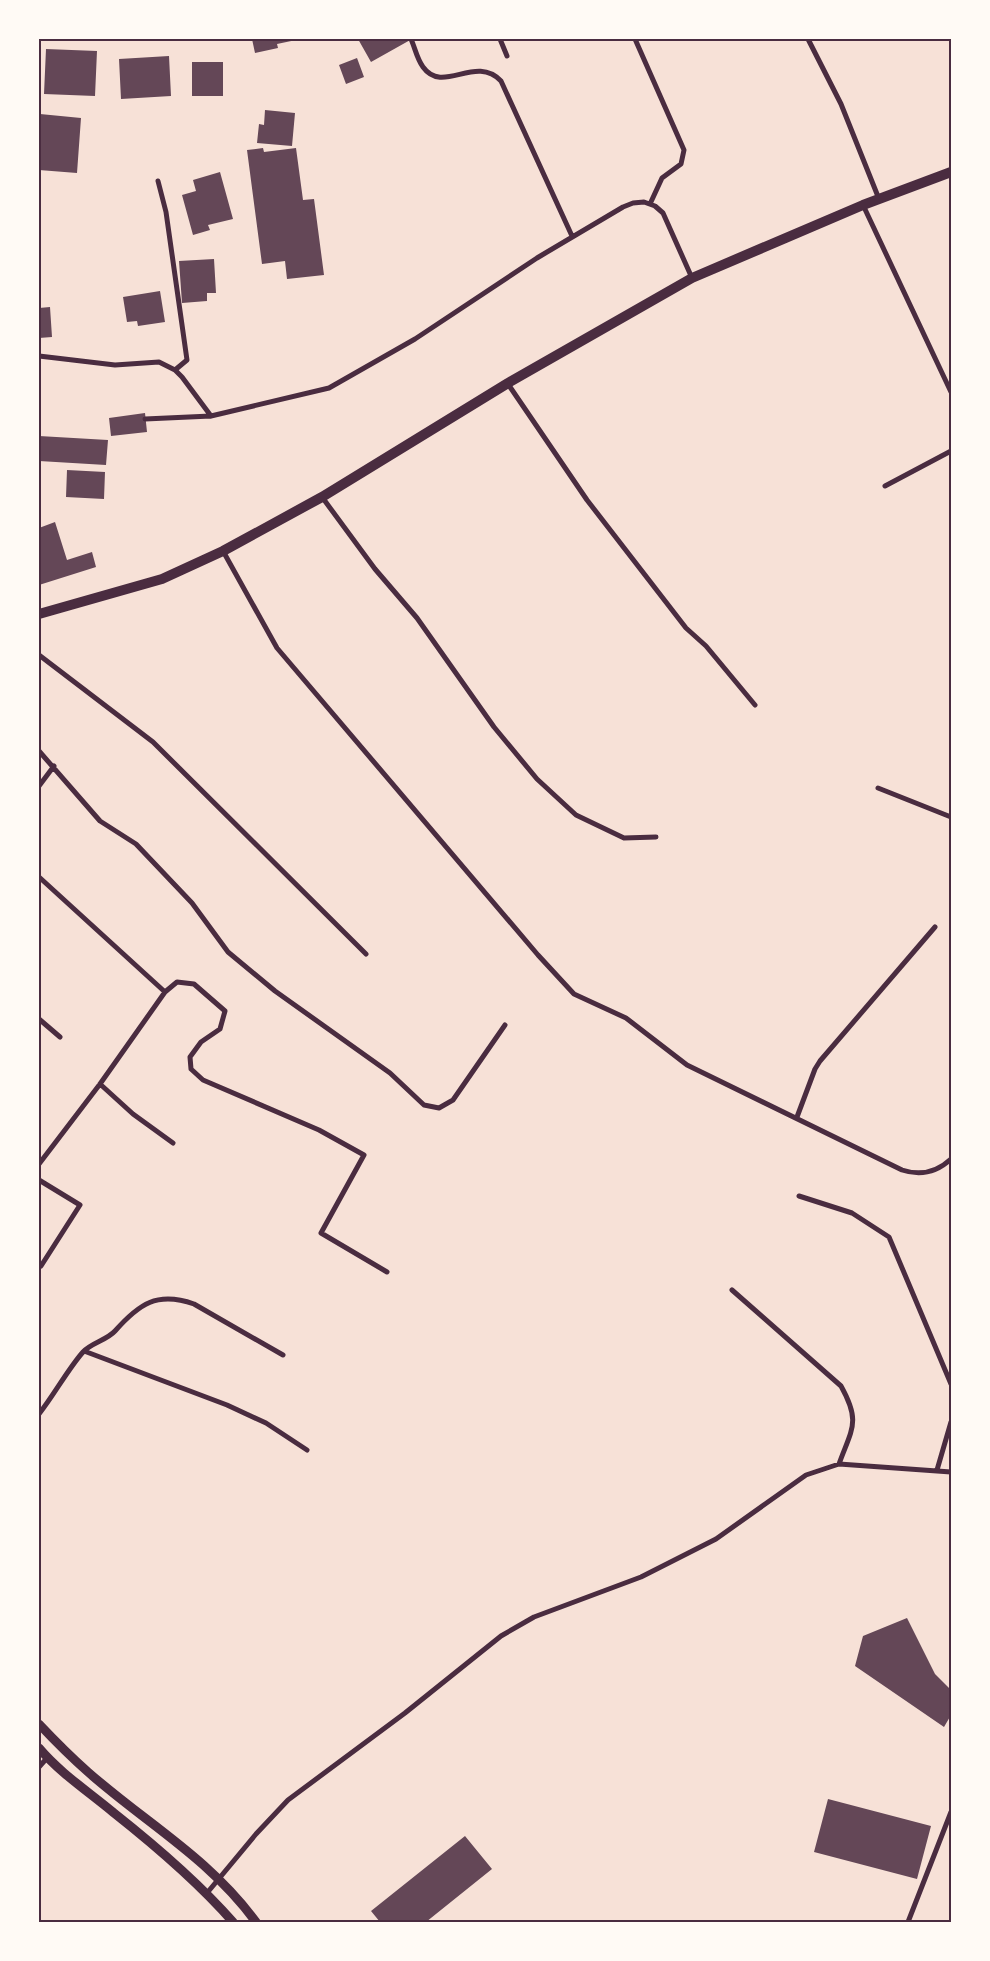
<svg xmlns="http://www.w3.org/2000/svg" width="990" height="1961" font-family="Karla,sans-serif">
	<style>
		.building { fill: #644757 }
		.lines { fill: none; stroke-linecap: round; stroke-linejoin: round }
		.minor { stroke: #4a2c40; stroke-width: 5 }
		.tertiary { stroke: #4a2c40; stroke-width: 9 }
		.secondary { stroke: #4a2c40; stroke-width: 10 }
		.neatline { fill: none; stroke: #4a2c40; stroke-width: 2 }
	</style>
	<rect width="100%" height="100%" fill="#f7e1d7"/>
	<path class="building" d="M252,39H296V40L277,44L278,48L255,53Z
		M358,39H412L371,62Z
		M46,49L97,51L95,96L44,94Z
		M169,56L171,96L121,99L119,59Z
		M357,58L364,77L346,84L339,65Z
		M192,62H223V96H192Z
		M265,110L295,113L292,146L257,143L259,124L264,125Z
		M40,114L81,118L77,173L39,170Z
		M263,148L264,152L296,148L303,200L314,199L324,275L287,279L285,261L262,264L247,150Z
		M220,172L233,219L208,225L210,230L193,235L182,195L196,191L193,180Z
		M214,259L216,293H207V301L182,303L179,261Z
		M160,291L165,322L138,326L137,321L127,322L123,297Z
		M50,307L52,337L39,338V308Z
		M145,413L147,432L111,436L109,418Z
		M39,436L108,440L106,465L39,461Z
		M67,470L105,472L104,499L66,497Z
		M55,522L67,560L92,552L96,567L39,585V528Z
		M907,1618L935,1674L951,1690V1715L944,1727L855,1666L863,1636Z
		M828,1799L931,1826L917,1879L814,1852Z
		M465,1836L492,1869L426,1922H380L371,1911Z"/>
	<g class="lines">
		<path class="minor" d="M411,39C415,48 417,59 423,67C443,95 475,54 501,81L572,236
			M500,39L507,56
			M635,39L684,150L681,164L662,178L650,204
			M808,39L841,104L879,199
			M158,181L166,212L187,360L175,370
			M863,205L951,392
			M39,356L115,365L159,362L175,370L182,377L211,416
			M508,384L587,500L686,628L706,646L755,705
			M145,419L211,416L329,388L415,339L537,258L623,207L633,203L644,202L655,206L663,213L692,278
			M885,486L951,451
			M322,497L375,569L417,618L494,727L537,779L576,815L624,838L656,837
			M223,551L277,648L538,955L574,994L626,1018L687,1065L902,1170C920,1176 937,1172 951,1159
			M39,655L153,742L366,954
			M39,751L100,821L136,844L192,903L228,952L275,991L390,1073L424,1105L439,1108L453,1100L505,1025
			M39,786L54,766
			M878,788L951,817
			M39,877L165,992
			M39,1019L60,1037
			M100,1084L133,1114L173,1143
			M797,1117L815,1069L820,1061L935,927
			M39,1164L100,1084L165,992L177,982L194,984L225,1011L220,1029L201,1042L190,1057L191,1069L203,1080L319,1130L364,1155L321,1233L387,1272
			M39,1180L80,1205L41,1266
			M799,1196L852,1213L889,1237L951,1384
			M732,1290L841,1386C861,1422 852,1428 839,1464
			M84,1351L227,1405L266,1423L307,1450
			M39,1414C54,1395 68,1369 83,1352C91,1343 107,1340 115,1331C139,1304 157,1291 194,1304L283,1355
			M937,1470L951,1422
			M39,1767L47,1758
			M207,1893L256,1834L288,1800L405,1713L501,1636L534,1617L641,1577L716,1539L806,1475L839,1464L951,1472
			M908,1922L951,1812"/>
		<path class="tertiary" d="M39,1724C55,1741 71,1757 88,1772C147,1824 208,1857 256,1922
			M39,1748C60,1773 89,1792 114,1813C157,1847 197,1881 233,1922"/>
		<path class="secondary" d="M39,614L162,579L223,551L322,497L508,383L692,278L863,205L951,172"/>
	</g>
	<rect width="990" height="1961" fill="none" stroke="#fffaf5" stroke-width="80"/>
	<rect x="40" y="40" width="910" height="1881" class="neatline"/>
</svg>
